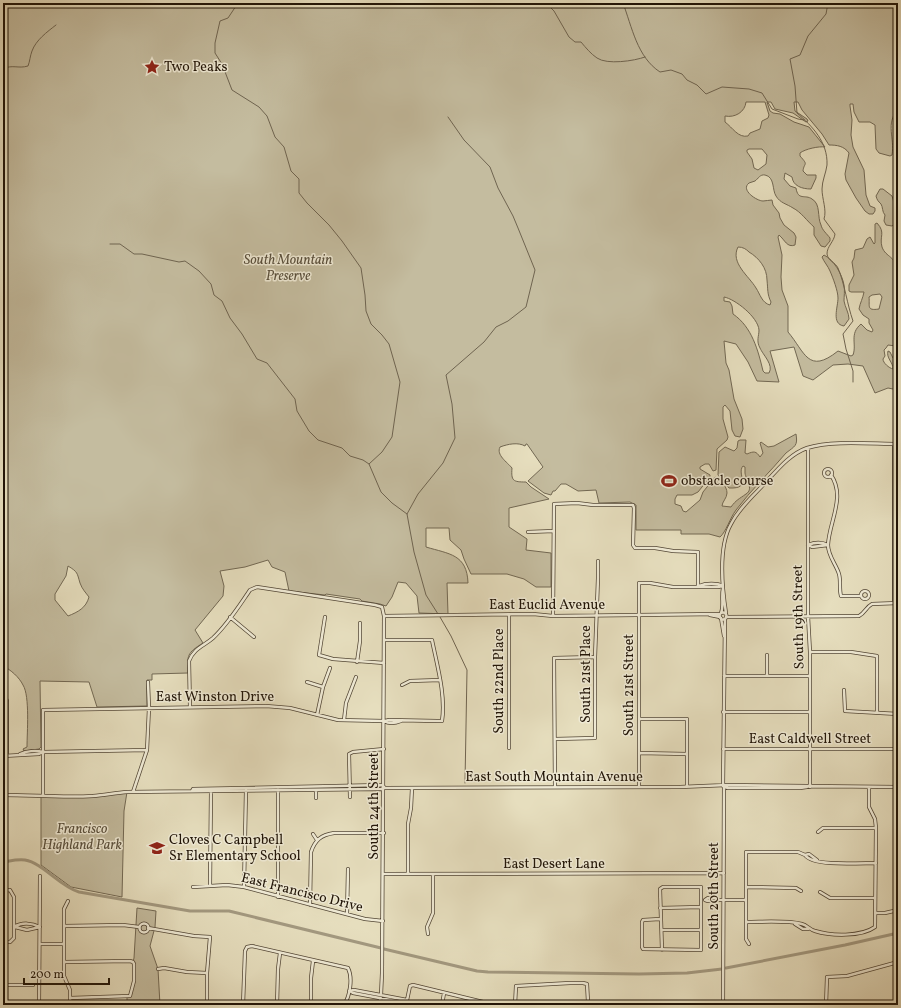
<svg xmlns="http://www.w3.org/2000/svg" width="901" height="1008" font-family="Vollkorn,serif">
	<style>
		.green { fill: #c4bc9f; stroke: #726853; fill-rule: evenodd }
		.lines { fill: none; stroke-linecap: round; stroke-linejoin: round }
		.stream { stroke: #6f6450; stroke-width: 1 }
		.canal { stroke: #a39980; stroke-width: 3 }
		.minor-casing { stroke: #524635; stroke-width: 4 }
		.minor { stroke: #efead5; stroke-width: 2.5 }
		.labels { text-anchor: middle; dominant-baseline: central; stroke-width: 3; stroke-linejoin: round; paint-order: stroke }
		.poi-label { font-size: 14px; fill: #201407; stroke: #efead5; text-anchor: start }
		.park-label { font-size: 14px; font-style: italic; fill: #594f3c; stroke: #efead5 }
		.street-label { font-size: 14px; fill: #201407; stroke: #efead5 }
	</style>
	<rect width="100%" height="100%" fill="#e6debe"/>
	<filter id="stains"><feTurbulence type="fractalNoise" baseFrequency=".005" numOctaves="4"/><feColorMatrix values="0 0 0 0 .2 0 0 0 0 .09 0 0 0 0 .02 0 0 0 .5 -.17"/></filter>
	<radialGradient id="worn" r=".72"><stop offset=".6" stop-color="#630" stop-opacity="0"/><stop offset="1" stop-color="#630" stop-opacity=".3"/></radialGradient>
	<path class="green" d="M3,3H898V109C885,124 895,138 892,155L890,156L879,153L876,149L875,125L870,122H859L854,112L853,104H850V106L852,120L851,135L853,147L864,170L866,195L870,206L875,208V211L873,214H869L865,211L856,198L846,180L845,174L849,153C844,146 837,145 829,145L822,134L802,110L798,102H794L795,111L807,119L808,121L806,122L793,113L775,109L771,102H767L770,111L773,113L780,114L794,122L809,127L825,147C819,146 805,149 800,153V156C809,166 804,162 803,171L807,175H816V178L811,189C802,189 793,186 792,177L785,173L784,179L790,186L796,188C798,201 805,194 812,199C821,204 817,217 821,225C822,230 827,234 830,238V241L825,247L821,246L814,235V227C807,221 801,212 793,208C787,204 780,203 776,196C772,190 775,177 765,175C760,174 758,179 755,181C753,182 751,182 749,183C740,190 757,201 763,201C766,201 769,200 772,200L773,205L779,213L780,218L784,225L794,233L796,237L795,245C787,248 785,240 779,235L778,237L782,255L781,277L782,290L788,306V332C805,352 808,375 838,351L851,356L853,355C857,344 849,334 861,324L867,330L872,332L873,330L869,323V319L863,315L859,309C860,303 863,298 864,292H851L849,291V285L854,275L852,262L854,258L855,250L863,248L867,239L870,237L874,244L875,243V224L877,223C886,233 879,236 882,247C886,258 896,255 898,273V349L896,346L888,345L886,348L884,350L885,356L883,359C883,363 889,368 893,369C893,362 886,358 888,351L890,352L893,358L898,360V390L888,388L875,393L863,366L848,364L833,365L813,380L803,376L794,347L770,351L779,382L757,381L748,362L736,344L724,341L726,363L729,370L734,399L742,419L743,429L740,437L735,436L732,430L730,411L725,405L723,407V419L728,437L727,440L717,449L716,470L713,471L709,464H705L700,467V469L710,475V477L698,492L692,495H677L675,499V504L681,506L683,511L686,512L700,500L703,492L715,477C720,480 727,486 727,493C727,498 722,502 722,506L731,507C736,500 739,499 746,494C754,489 746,480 745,473C745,471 745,469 745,467L743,466C736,474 753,489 729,488L718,475L719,452L725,447L734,451L737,448L738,441L740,440H746L745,453L747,454C754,451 756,451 760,457L763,453L760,443L761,442L768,447L774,446L796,434C798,446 795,446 786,453C770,472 751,490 736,510C730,518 726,532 720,537L709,534H681V530H636V505L630,502L599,503L596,490L578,491L566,484H561L555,491H553L551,495L544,493L528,481L543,467L527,444H526L525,446C518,442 508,444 500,447C496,455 507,462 512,468C511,481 513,482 526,482L531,487L549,499L509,508V527L527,539L526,550L551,553V587H536L524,579L507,574H471L464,559L461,550L450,540L449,528H426V547C449,554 467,554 468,583H447L448,614L419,613L417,596L406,583L398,582L392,597L386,606L380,604L362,601L360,599L326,594L325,595L289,591L285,572L272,567L268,560L245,567L220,571L224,586L223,596L195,630L203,643C187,653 187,655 188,673L152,674V680H147V706L97,707L89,682L40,681L41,747L39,749L24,751L23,749L27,747C27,733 30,696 23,685C19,677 11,670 3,666ZM746,102H765L769,115L768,118L762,121L760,129L750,133L748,136C738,138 733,128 725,122V116C735,118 745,112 746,102ZM749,149H762L767,155L766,164L758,170L754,168L752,159L747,152V150ZM738,247C743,247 746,249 749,252C759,258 767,268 767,280C768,289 767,294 771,302L770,305C762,303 760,294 756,288C749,276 730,263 738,247ZM880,294L882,297L879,309C866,311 870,306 869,297L872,295ZM724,297C735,299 758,317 759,330C759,336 756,341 760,348C763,355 774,365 769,373H765L763,371C758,350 752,327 733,314L732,306L730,302L724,301ZM68,566C78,572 77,573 80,583C82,589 86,593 89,597C86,608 78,612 68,616L55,600V594L66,576Z
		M880,189H883L892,196L896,209L898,211V222L892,226L886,225L884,221L885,215C882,212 883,207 881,204C878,201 877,200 876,196Z
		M824,255C834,260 842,274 844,285C845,291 844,296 844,301C845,307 849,313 849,319L844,326C831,324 838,307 838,298C838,291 833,278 830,271C828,266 824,262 822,257Z
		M127,792L124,811L122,897L71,887L41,865V796H94Z
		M137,908L156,911L155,927L150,946L158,969L160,1005H127V997L130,996L134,981L133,962L134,958Z"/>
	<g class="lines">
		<path class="stream" d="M238,3L228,18L220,21L215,43V53L222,64L232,90L259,107L267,116L275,137L284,147L291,171L299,179V193L307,203L329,225L342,241L361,268L365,295L366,311L371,324L382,335L389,344L400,382L392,437L382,452L369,464L381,492L392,503L407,514
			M546,3L554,11L569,37L575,42H581C586,48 591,54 597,58C607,65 634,61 645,57
			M623,3C632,27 637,57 660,72L671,70L682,74L687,80L697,85L706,94L722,87L749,89L762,93L772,109L798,119L804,120
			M828,3L826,14L808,36L800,55L790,59L795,86L797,113C812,126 828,142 827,165C826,173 822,181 822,189C822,199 827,210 824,219L835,234C834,242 827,246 827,254C828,261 835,262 838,268C845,285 847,304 853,321L843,334L846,349L853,371V382
			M3,69C12,64 18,69 28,66C30,61 30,56 32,51C36,40 47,32 56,25
			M110,244H120L134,254H142L179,262L185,261L199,271L211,284L214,295L222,301L230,318L242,334L257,359L267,363L295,399L297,411L309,431L318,440L342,448L350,456L363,460L369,464
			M438,614L426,595L414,552L407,514L418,494L443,463L455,438L452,404L446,375L484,342L496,327L508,321L526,307L535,270L518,228L513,216L498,188L490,167L464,140L448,117
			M440,617L451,636L467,670L465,783"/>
		<path class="canal" d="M3,862C10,861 17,859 25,860C43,863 59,886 79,892L190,911H229L381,948
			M384,949L477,971L488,972L639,974L687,973L722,969
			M726,968L845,945L898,933"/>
		<defs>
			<path id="minor" d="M808,448V616L810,652V787
				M824 473a4 4 0 1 1 8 0a4 4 0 1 1-8 0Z
				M831,475C846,497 829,522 828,545C828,556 836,564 839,574C841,581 839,589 841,596H861
				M528,532L554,531
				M808,545C815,542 822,542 828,545
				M808,545L812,547L828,545
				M699,586C706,583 717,583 723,586
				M861 595a4 4 0 1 1 8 0a4 4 0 1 1-8 0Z
				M894,602V444
				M719.5 616a3.5 3.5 0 1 1 7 0a3.5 3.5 0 1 1-7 0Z
				M721,613C724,606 721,597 723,588
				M726,613C722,587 718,547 731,524C739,508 754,495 766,482C778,469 790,454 807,448C832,440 872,444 898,444
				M710,615L720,617
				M384,616L533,614L553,616L720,614
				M553,616L554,504L577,503L593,505H633L634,508L633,545L635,548H655L673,551L698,552V586
				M230,617L254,637
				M325,617L319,655L333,659L384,663
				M726,617L859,616C865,613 866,607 872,604L898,603
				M721,618L724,636
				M384,640H432C437,665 446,696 442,721H437L389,720L385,721
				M810,652H851L877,656V713
				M767,655V676
				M357,662L360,641V623
				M724,676H810
				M307,682L323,687
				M402,685L410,681L440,680
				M844,690L845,711L898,714
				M3,692L7,701V755
				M190,707L189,661C194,648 204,646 213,638C228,624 239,606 250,590L257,587L375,605L382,607L384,616L382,973L381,995L379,1005
				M723,712H810
				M317,715L323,687L330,668
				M639,719H687V786
				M344,720L346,703L356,677
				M555,739L595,738V657L598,578V561
				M509,748V615
				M723,749H898
				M639,753L687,754
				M20,754C26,751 36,750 43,752L147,750
				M3,756L39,754L43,752
				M723,786L725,619
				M555,787L554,658L595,657
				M639,787V583H650L673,587H718L723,586
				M725,787L728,788H800L807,787
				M192,791L193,789L382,785L384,787
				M133,792L147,750L149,708L148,682
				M3,795C33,795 63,798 93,796C104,795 116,793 127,792L381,789L384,788L680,787L727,785L898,787
				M43,796V710L266,706L290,708L338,720L384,721C389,724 396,723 401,721
				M350,797L349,754L353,752L384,749
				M316,798V790
				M818,832L823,828H876
				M313,834L317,840
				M805,855C813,867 861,863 876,863
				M383,874L724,873
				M408,874V824L411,808L412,788
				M210,886L211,791
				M193,887L227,885L244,887L365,919L383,921
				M244,887L246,790
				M746,887L796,888L801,891
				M3,891L10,890L14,897V938L10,942H3
				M820,892L830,898H875
				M278,897V790
				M717,900L716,898H708L705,900L708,901H715L717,900H746
				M68,901L64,909V976L70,990V1005
				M310,905L311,852C315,840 321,835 334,833H384
				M660,908L701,907
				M876,913H885L898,910
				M347,914L348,869
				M660,919L643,920L642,922V947L643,949L701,950V887H663L660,889L662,950
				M746,922C763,922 786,920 802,924C807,925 810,930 815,931C831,936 861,937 875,927L876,828L875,819L869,807V787
				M139.5 928a4.5 4.5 0 1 1 9 0a4.5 4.5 0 1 1-9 0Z
				M795,924L803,929H808
				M64,926L123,925L139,927
				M14,927C22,922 32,923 40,927
				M15,927L27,930L40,927
				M148,928L194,936L210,937L207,973V1005
				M662,930H701
				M428,934L427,927L433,913V874
				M40,944H64
				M749,944L746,939V852H798L805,855L809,854L817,860
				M64,962L130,961L133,962L134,964V981L130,996L70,998
				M158,969L164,968L187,972L207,973
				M3,985H33
				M349,991L354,990L407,1000
				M350,991L353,993L406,1003
				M39,1005L40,876
				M243,1005L245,951L247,947L252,946L348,968C353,978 350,996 344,1005
				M277,1005L278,969L280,953
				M311,1005V978L313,961
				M406,1005L410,986L413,985L483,1002L485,1005
				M442,1005L444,993
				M515,1005L516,986L570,983H583L587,984L588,1002L616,1005H637
				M649,1005L707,1002
				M723,1005L724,786
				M826,1005L827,977L847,976L898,962"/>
		</defs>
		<use href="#minor" class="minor-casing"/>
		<use href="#minor" class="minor"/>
	</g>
	<defs>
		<symbol id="sight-bare" viewBox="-9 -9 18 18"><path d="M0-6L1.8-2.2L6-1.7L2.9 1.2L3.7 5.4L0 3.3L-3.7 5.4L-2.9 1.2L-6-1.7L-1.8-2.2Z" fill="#8f2418" stroke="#efead5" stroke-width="2.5" paint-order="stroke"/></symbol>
		<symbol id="stadium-bare" viewBox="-9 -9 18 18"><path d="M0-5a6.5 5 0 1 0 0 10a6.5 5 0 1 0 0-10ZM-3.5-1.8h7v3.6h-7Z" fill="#8f2418" stroke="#efead5" stroke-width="2.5" paint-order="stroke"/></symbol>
		<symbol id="school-bare" viewBox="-9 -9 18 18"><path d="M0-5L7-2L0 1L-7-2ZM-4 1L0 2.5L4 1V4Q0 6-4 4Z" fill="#8f2418" stroke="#efead5" stroke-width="2.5" paint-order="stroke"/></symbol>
	</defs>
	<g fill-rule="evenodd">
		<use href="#sight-bare" x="141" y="56" width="22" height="22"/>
		<use href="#stadium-bare" x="658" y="470" width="22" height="22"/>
		<use href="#school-bare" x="146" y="837" width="22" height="22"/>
	</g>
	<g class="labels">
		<g class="poi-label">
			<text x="164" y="67">Two Peaks</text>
			<text x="681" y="481">obstacle course</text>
			<text x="169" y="840">Cloves C Campbell<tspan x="169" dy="16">Sr Elementary School</tspan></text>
		</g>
		<g class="park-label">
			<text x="288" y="260">South Mountain<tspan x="288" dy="16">Preserve</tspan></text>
			<text x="82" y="829">Francisco<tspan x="82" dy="16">Highland Park</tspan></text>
		</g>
		<g class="street-label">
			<text x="547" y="605">East Euclid Avenue</text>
			<text transform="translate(799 617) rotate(-91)">South 19th Street</text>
			<text transform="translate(586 674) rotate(-90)">South 21st Place</text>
			<text transform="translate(499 681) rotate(-90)">South 22nd Place</text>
			<text transform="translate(629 685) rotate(-90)">South 21st Street</text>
			<text x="215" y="697">East Winston Drive</text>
			<text x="810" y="739">East Caldwell Street</text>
			<text x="554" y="777">East South Mountain Avenue</text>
			<text transform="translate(374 806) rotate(-90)">South 24th Street</text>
			<text x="554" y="864">East Desert Lane</text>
			<text transform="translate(302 893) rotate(14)">East Francisco Drive</text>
			<text transform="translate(714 896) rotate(-90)">South 20th Street</text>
		</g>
	</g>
	<rect width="901" height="1008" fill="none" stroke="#e6debe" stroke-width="16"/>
	<rect x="4" y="4" width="893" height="1000" fill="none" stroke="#201407" stroke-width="2"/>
	<rect x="8" y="8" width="885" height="992" fill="none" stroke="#201407"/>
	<path d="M24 978v6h85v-6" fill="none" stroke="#201407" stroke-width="2"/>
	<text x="30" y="978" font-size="12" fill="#201407" stroke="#efead5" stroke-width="3" paint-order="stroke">200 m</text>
	<rect width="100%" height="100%" filter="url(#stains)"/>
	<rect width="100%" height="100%" fill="url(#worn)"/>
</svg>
